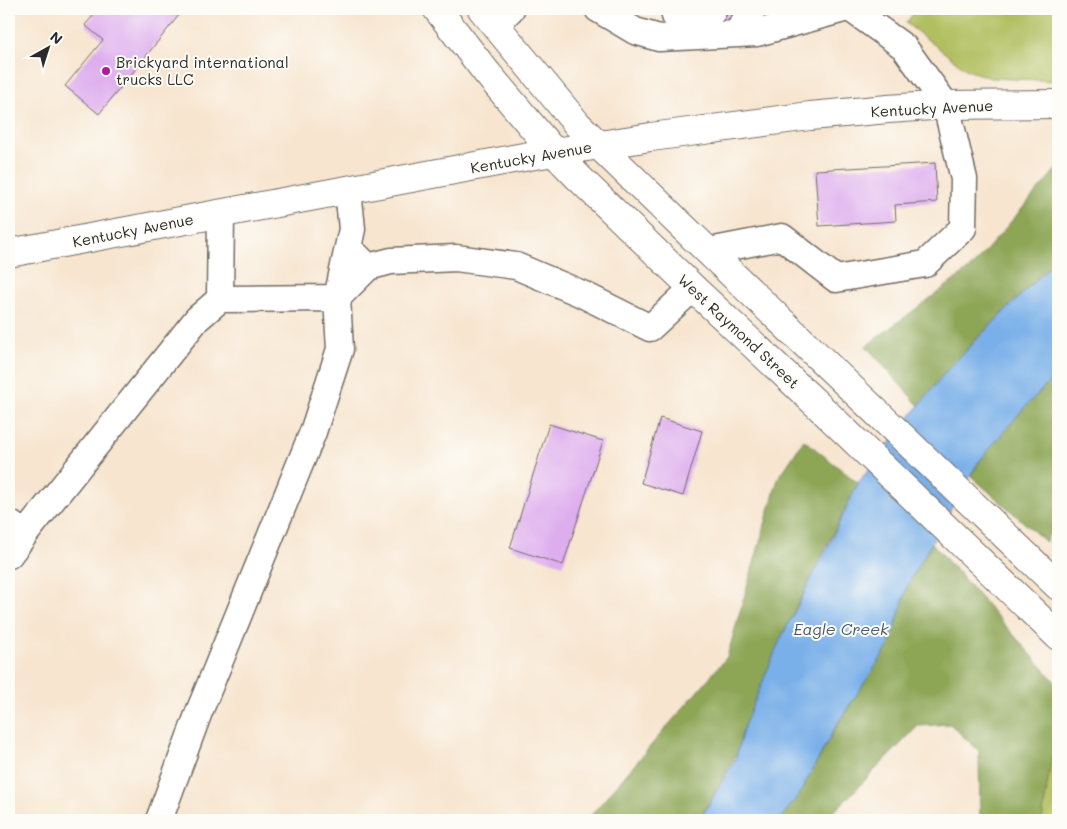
<svg xmlns="http://www.w3.org/2000/svg" width="1067" height="829" font-family="Mali,sans-serif">
	<style>
		.green { fill: #b2bf61; stroke: #6e7546 }
		.forest { fill: #8da657; stroke: #5c6841 }
		.water { fill: #7ab0e9; stroke: #526e8a }
		.building { fill: #deadee }
		.lines { fill: none; stroke-linecap: round; stroke-linejoin: round }
		.minor-casing { stroke: #726c64; stroke-width: 29 }
		.major-casing { stroke: #726c64; stroke-width: 30 }
		.minor { stroke: #fff; stroke-width: 26 }
		.major { stroke: #fff; stroke-width: 28 }
		.poi-dot { fill: #b5179e; stroke: #fdfcf7; stroke-width: 2 }
		.labels { text-anchor: middle; dominant-baseline: central; stroke-width: 4; stroke-linejoin: round; paint-order: stroke }
		.poi-label { font-size: 15px; fill: #2b2b2b; stroke: #fdfcf7; text-anchor: start }
		.street-label { font-size: 15px; fill: #2b2b2b; stroke: #fdfcf7 }
		.water-label { font-size: 16px; font-style: italic; fill: #475a6e; stroke: #fdfcf7 }
	</style>
	<rect width="100%" height="100%" fill="#fdfcf7"/>
	<filter id="ink" filterUnits="userSpaceOnUse"><feTurbulence type="fractalNoise" baseFrequency=".02" numOctaves="2"/><feDisplacementMap in="SourceGraphic" scale="10" xChannelSelector="R" yChannelSelector="G"/><feConvolveMatrix kernelMatrix="1 2 1 2 8 2 1 2 1" color-interpolation-filters="sRGB"/></filter>
	<filter id="wash" filterUnits="userSpaceOnUse"><feTurbulence type="fractalNoise" baseFrequency=".0096" numOctaves="4" result="noise"/><feDisplacementMap in="SourceGraphic" scale="20" xChannelSelector="R" yChannelSelector="G"/><feGaussianBlur stdDeviation="1.12" result="paint"/><feColorMatrix in="noise" values="0 0 0 0 0 0 0 0 0 0 0 0 0 0 0 0 0 1.4 0 .05"/><feComposite in="paint" operator="in"/></filter>
	<g filter="url(#wash)">
		<rect width="100%" height="100%" fill="#f7e5cf"/>
		<path class="green" d="M917,9H1058V81L991,78L967,70L906,23Z
			M1058,708V820H1038Z"/>
		<path class="forest" d="M1058,167V254L1045,271L974,341L919,406L866,346L972,267Z
			M1058,374V512L1046,542L971,476C993,437 1027,405 1058,374Z
			M804,440L858,483L780,640L743,729L737,753L699,820H587L727,657L778,479Z
			M932,543L1058,685V713L1042,820H980L979,751L950,724L918,726L826,820H779L799,795L833,732L890,642L909,582Z"/>
		<path class="water" d="M1058,255V373L1022,410L977,464L909,582L889,646L837,724L799,795L779,820H700L736,758L743,729L780,640L826,551L858,483L947,370L1045,271Z"/>
		<g id="blocks">
			<path class="building" d="M85,9H184L99,114L65,86L103,40L85,25L93,16Z
				M710,9H737L729,22Z
				M935,163L937,202L895,205L896,221L819,226L815,170Z
				M660,418L702,431L683,496L641,483Z
				M549,424L603,441L563,565L510,548Z"/>
		</g>
	</g>
	<g filter="url(#ink)">
		<use href="#blocks" fill-opacity="0" stroke="#726c64" stroke-width="1"/>
		<g class="lines">
			<defs>
				<path id="minor" d="M598,9L635,31L659,38L757,33L844,9
					M674,9L675,16L713,11
					M495,25L511,9
					M736,34L753,9
					M709,251L782,237L836,279L925,264L963,228L964,179L946,105L904,47L851,9
					M356,255L368,267L391,261L456,258L516,266L582,294L650,328L693,288
					M220,299L221,214
					M9,523L25,534L197,319L220,299L337,298L352,229L348,190
					M9,555L25,534
					M159,820L199,712L313,432L340,349L337,298L368,267"/>
				<path id="major" d="M437,9L487,73L553,151L578,177L693,288L824,411L1058,636
					M482,9L577,124L685,229L1058,586
					M9,253L529,156L651,137L810,116L888,109L946,105L1058,104"/>
			</defs>
			<use href="#minor" class="minor-casing"/>
			<use href="#major" class="major-casing"/>
			<use href="#minor" class="minor"/>
			<use href="#major" class="major"/>
		</g>
	</g>
	<circle class="poi-dot" cx="106" cy="71" r="5"/>
	<g class="labels">
		<g class="poi-label">
			<text x="116" y="62">Brickyard international<tspan x="116" dy="17">trucks LLC</tspan></text>
		</g>
		<g class="street-label">
			<text transform="translate(932 108) rotate(-3)">Kentucky Avenue</text>
			<text transform="translate(531 157) rotate(-10)">Kentucky Avenue</text>
			<text transform="translate(133 230) rotate(-11)">Kentucky Avenue</text>
			<text transform="translate(739 331) rotate(43)">West Raymond Street</text>
		</g>
		<g class="water-label">
			<text x="841" y="628">Eagle Creek</text>
		</g>
	</g>
	<rect width="1067" height="829" fill="none" stroke="#fdfcf7" stroke-width="30"/>
	<g transform="translate(48 48) rotate(39)" stroke="#fdfcf7" stroke-width="4" paint-order="stroke">
	<path d="M0-4L9 19L0 12L-9 19Z" fill="#2b2b2b"/>
	<text y="-8" font-size="14" font-weight="bold" text-anchor="middle" fill="#2b2b2b">N</text>
	</g>
</svg>
